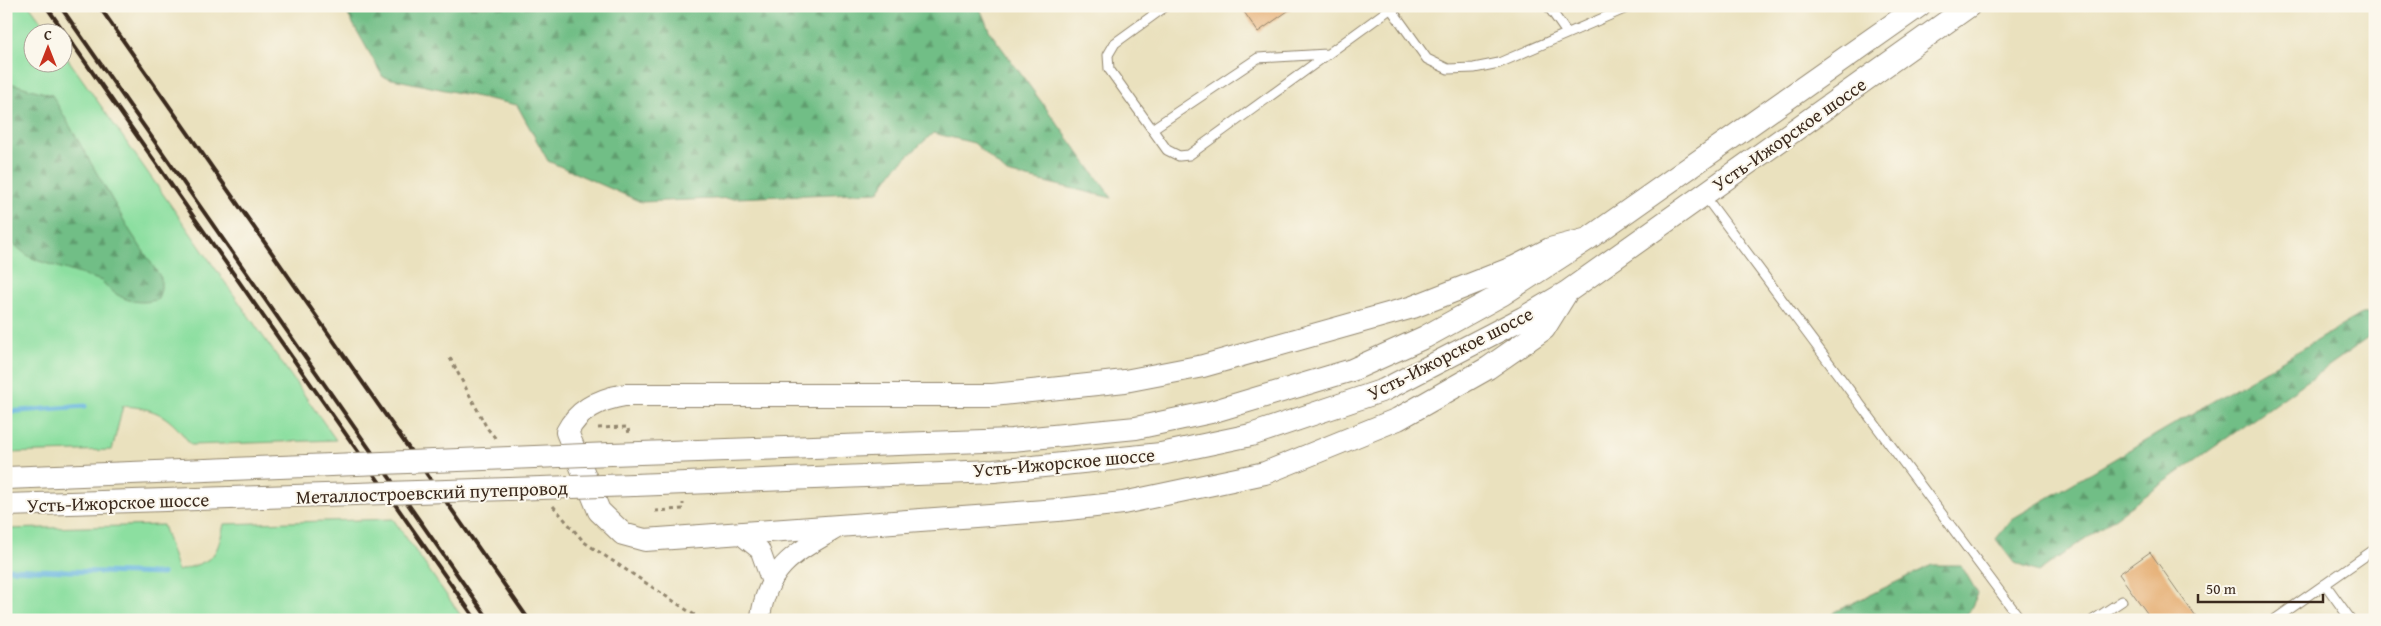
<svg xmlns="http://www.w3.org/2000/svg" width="2381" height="626" font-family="'Gentium Book Plus',serif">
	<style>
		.green { fill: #8cdfa0; stroke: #64845f }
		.forest { fill: url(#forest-firs); stroke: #567452 }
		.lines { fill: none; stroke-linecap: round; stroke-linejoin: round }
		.stream { stroke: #65b5df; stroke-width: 5 }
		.building { fill: #e4a96b }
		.service-casing { stroke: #92866e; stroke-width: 11 }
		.minor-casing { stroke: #92866e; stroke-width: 21 }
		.tertiary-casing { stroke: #92866e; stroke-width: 24 }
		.path { stroke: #92866e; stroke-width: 3; stroke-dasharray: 4 4; stroke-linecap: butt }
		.service { stroke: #fff; stroke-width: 9 }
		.minor { stroke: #fff; stroke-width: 19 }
		.tertiary { stroke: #fff; stroke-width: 22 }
		.rail { stroke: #3b2a1e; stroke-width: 4 }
		.tertiary-bridge-casing { stroke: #92866e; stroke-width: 24; stroke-linecap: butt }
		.tertiary-bridge { stroke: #fff; stroke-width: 22 }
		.labels { text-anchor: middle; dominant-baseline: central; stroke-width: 4; stroke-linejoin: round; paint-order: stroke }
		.street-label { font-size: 19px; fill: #3b2a1e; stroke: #fbf7ec }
	</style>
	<defs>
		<pattern id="forest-firs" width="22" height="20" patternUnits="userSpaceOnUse" patternTransform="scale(1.25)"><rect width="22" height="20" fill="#71be86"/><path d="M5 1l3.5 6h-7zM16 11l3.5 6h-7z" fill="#5e9b6d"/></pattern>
	</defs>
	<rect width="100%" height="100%" fill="#fbf7ec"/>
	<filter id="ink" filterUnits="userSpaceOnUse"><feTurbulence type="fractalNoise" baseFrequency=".02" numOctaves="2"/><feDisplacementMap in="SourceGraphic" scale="10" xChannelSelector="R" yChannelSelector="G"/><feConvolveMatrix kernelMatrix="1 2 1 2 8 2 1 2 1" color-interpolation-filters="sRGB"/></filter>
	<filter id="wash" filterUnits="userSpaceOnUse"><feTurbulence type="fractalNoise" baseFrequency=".0096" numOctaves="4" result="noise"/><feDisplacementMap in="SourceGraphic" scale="20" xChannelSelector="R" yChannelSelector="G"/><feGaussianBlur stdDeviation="1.12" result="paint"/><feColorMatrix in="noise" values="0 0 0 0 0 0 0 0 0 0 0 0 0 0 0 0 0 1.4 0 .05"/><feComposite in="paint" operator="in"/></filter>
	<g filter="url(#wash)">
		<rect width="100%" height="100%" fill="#eae1be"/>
		<path class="green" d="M6,6H30L49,32H32V62H62L63,52L336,440L191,445C170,417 158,408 123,406L112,450L6,453Z
			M393,519L464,620H6V529L163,525L178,571C212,560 216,561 224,524Z"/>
		<path class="forest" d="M343,6H979L990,32L1112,198L1007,173L974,143L933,133L895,168L878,192L641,202L548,161L517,105L383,77Z
			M6,82L52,95L130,231L161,278V289L158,299C137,307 115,298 102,281L39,261L28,256L6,238Z
			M2375,310V333L2038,572L2014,563L1996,539L2012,519L2360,315Z
			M1932,565H1961L1978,594L1967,616L1962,620H1829L1834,612Z"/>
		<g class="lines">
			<path class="stream" d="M6,412L85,406
				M6,569L163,574"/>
		</g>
		<g id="blocks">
			<path class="building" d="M1240,6H1295L1258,32Z
				M2150,552L2198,620H2152L2119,574Z"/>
		</g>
	</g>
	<g filter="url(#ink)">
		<use href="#blocks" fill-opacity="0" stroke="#92866e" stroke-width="1"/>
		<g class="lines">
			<defs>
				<path id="service" d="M1166,6L1115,43L1108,55L1109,69L1167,150L1179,156L1189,155L1394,6
					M1389,6L1427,59L1448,69L1474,68L1499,63L1631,6
					M1548,6L1567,33
					M1152,129L1258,58L1327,54
					M1704,195L2021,620
					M2325,584L2351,620
					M2093,620L2122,601
					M2274,620L2375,549"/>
				<path id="minor" d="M740,534L760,550L771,581
					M760,620C767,565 797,552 840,527"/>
				<path id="tertiary" d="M1567,292L1544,329L1488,368L1398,419L1265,473L1123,503L1058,510L645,540L623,534L599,511L567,432C579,408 601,399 625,395H993L1125,381L1203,366L1413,307L1515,267L1550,249L1588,239
					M611,454L1012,440L1136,428L1211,412L1352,370L1425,337L1503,294L1588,239L1919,6
					M6,478L206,470
					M634,485L994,471L1161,454L1251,435L1384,390L1523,318L1567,292L1969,6
					M6,505L229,498"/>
			</defs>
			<use href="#service" class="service-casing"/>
			<use href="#minor" class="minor-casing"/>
			<use href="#tertiary" class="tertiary-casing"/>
			<path class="path" d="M450,358L487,428L497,440
				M598,428L628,427L629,436
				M553,506L584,542L702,620
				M655,511L683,509V503"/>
			<use href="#service" class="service"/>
			<use href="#minor" class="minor"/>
			<use href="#tertiary" class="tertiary"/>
			<path class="rail" d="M46,6L476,620
				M60,6L489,620
				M99,6L529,620"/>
			<defs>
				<path id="tertiary-bridge" d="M206,470L611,454
					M229,498L634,485"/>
			</defs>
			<use href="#tertiary-bridge" class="tertiary-bridge-casing"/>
			<use href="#tertiary-bridge" class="tertiary-bridge"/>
		</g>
	</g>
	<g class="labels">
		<g class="street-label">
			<text transform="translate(1789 134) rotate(-35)">Усть-Ижорское шоссе</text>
			<text transform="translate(1450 353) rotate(-27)">Усть-Ижорское шоссе</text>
			<text transform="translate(1064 462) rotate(-5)">Усть-Ижорское шоссе</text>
			<text transform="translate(432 492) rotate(-2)">Металлостроевский путепровод</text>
			<text transform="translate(118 502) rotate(-2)">Усть-Ижорское шоссе</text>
		</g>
	</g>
	<rect width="2381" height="626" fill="none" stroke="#fbf7ec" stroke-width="25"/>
	<g transform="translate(48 48)"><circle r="24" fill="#fbf7ec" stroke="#aea59a"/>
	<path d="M0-4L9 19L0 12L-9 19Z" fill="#c8321e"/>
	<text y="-8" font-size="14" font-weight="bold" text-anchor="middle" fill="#3b2a1e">С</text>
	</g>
	<path d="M2198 594v8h125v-8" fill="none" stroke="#3b2a1e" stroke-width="2.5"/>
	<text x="2206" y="594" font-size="15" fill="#3b2a1e" stroke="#fbf7ec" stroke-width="4" paint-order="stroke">50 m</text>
</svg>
